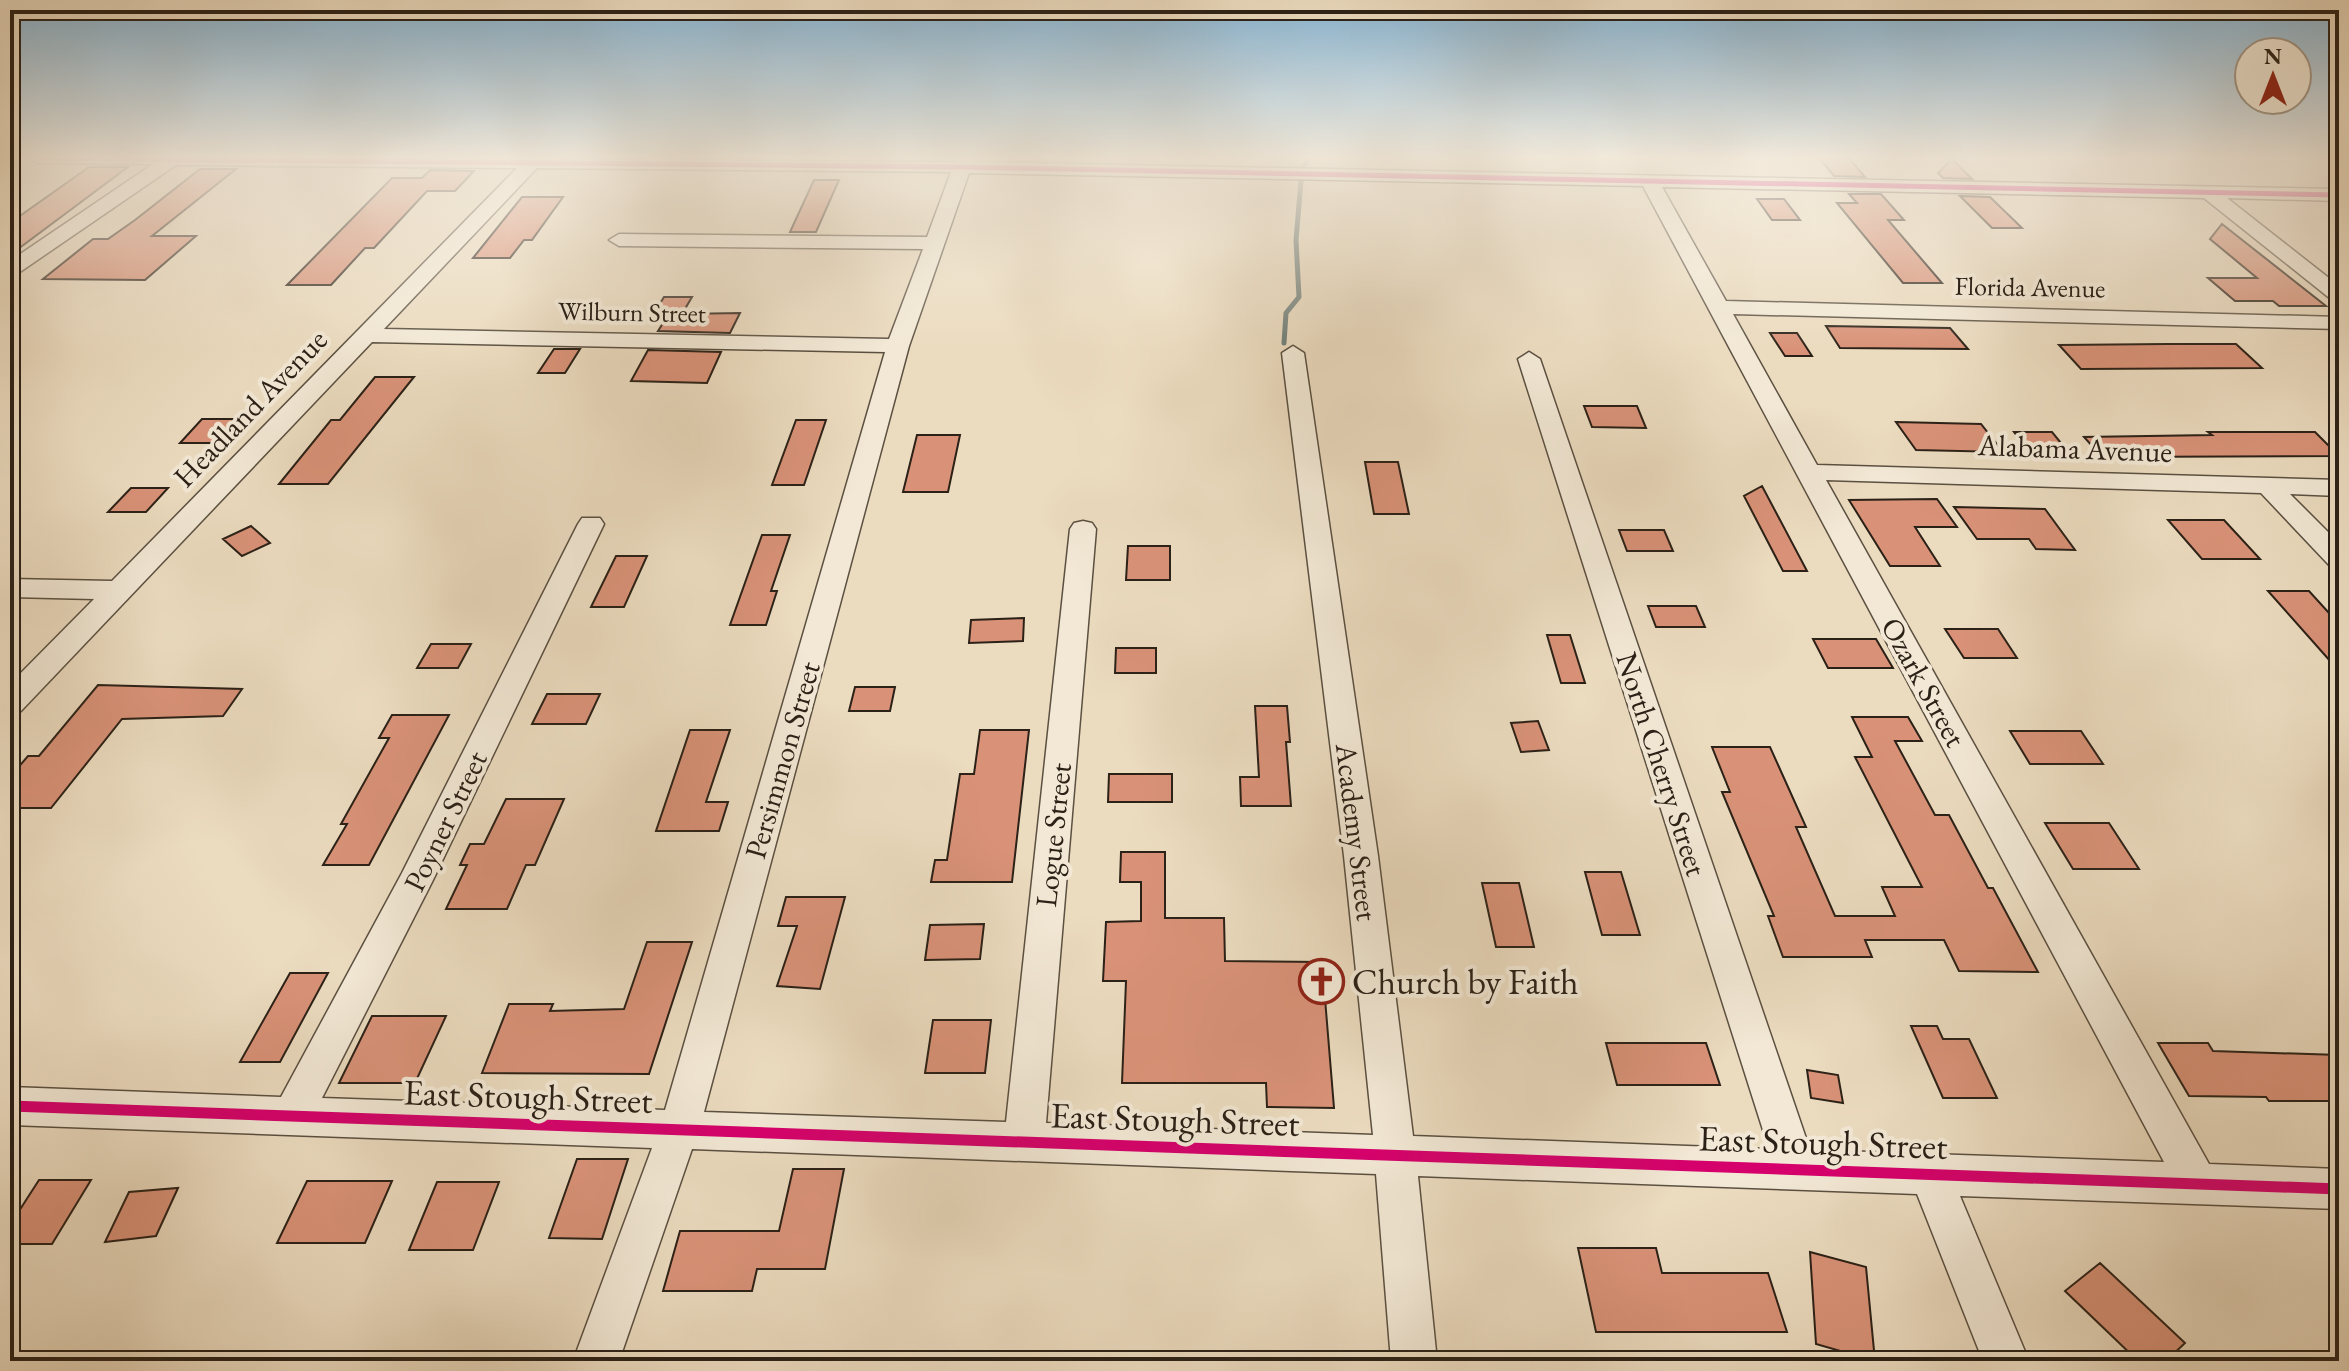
<svg xmlns="http://www.w3.org/2000/svg" width="2349" height="1371" font-family="'EB Garamond',serif">
	<style>
		.lines { fill: none; stroke-linecap: round; stroke-linejoin: round }
		.stream { stroke: #6d7d78; stroke-width: 5 }
		.building { fill: #d99278; stroke: #2b2117; stroke-width: 2 }
		.minor-casing { stroke: #5b5041; stroke-width: 3 }
		.minor { fill: #f2e8d5; fill-rule: evenodd }
		.cycleway-far1-casing { stroke: #f2e8d5; stroke-width: 8 }
		.cycleway-casing { stroke: #f2e8d5; stroke-width: 16 }
		.cycleway-far1 { stroke: #d6006c; stroke-width: 5 }
		.cycleway { stroke: #d6006c; stroke-width: 11 }
		.labels { text-anchor: middle; dominant-baseline: central; stroke-width: 8; stroke-linejoin: round; paint-order: stroke }
		.far-street-label { font-size: 26px; fill: #2b2117; stroke: #f2e8d5 }
		.street-label { font-size: 30px; fill: #2b2117; stroke: #f2e8d5 }
		.near-poi-label { font-size: 36px; fill: #2b2117; stroke: #f2e8d5; text-anchor: start }
		.near-street-label { font-size: 36px; fill: #2b2117; stroke: #f2e8d5 }
	</style>
	<rect width="100%" height="100%" fill="#ebdbbf"/>
	<filter id="stains"><feTurbulence type="fractalNoise" baseFrequency=".0025" numOctaves="4"/><feColorMatrix values="0 0 0 0 .2 0 0 0 0 .09 0 0 0 0 .02 0 0 0 .5 -.17"/></filter>
	<radialGradient id="worn" r=".72"><stop offset=".6" stop-color="#630" stop-opacity="0"/><stop offset="1" stop-color="#630" stop-opacity=".3"/></radialGradient>
	<g class="lines">
		<path class="stream" d="M1303,167L1309,158
			M1284,343L1286,313L1299,297L1296,240L1301,181"/>
	</g>
	<path class="building" d="M1819,158H1849L1865,177L1834,176Z
		M1952,159L1972,179L1943,178L1938,173Z
		M89,167H128L10,255V223Z
		M200,169H236L152,236H196L145,280L43,279L93,239H108L135,220Z
		M430,170L474,171L455,191H427L374,248H365L331,285H287L392,178H422Z
		M814,180H839L816,232H790Z
		M1849,194H1881L1904,220H1888L1942,283H1903L1837,203H1857Z
		M1960,196L1990,197L2022,228H1992Z
		M522,197H563L532,240H524L510,258H473Z
		M1757,199H1784L1800,220H1772Z
		M2222,224L2326,306H2279L2273,301H2235L2208,278H2257L2210,239Z
		M664,297H692L682,314L740,313L730,333L658,331L665,320H650Z
		M1826,326L1950,328L1968,349L1840,348Z
		M1770,333H1797L1812,356H1785Z
		M2167,344H2236L2262,368L2081,369L2059,345Z
		M554,349H580L565,373H538Z
		M648,350L721,352L707,383L631,381Z
		M375,377H414L328,484H279L331,420H340Z
		M1584,406H1637L1646,428L1592,427Z
		M202,419H234L213,443H180Z
		M796,420H826L804,485H772Z
		M1896,422L1981,424L2003,452L1916,450Z
		M2014,432H2052L2070,454H2031Z
		M2208,432H2315L2339,456L2102,457L2084,437L2212,435Z
		M917,435H960L948,492H903Z
		M1365,462H1398L1409,514H1374Z
		M1762,486L1807,571H1783L1744,496Z
		M131,488H168L146,512H108Z
		M1937,499L1957,527H1915L1940,566H1890L1849,500Z
		M1954,507L2045,509L2075,550L2036,549L2029,539H1977Z
		M2168,520H2224L2260,559H2202Z
		M251,526L270,543L242,556L223,539Z
		M1619,530H1664L1673,551H1627Z
		M762,535H790L771,591H777L766,625H730Z
		M1128,546H1170V580H1126Z
		M616,556H647L624,607H591Z
		M2268,591H2309L2339,624V671Z
		M1648,606H1696L1705,627H1656Z
		M1024,618L1023,641L969,643L971,620Z
		M1945,629H1998L2017,658H1964Z
		M1547,635H1570L1585,683H1561Z
		M1813,639H1876L1893,668H1828Z
		M431,644H471L458,668H417Z
		M1116,648H1156V673H1115Z
		M98,685L242,689L223,716L122,719L51,808H10V777L28,756H39Z
		M855,687H895L890,711H849Z
		M547,694H600L586,724H532Z
		M1255,706H1287L1290,742H1286L1291,806H1241L1240,777H1259Z
		M392,715H449L369,865H323L347,824H341L389,738H379Z
		M1852,717H1908L1922,741H1895L1935,815H1949L1988,888H1993L2038,972L1959,971L1944,940H1865L1872,957H1783L1768,916H1774L1722,792H1730L1712,747H1770L1806,827H1796L1835,916H1895L1882,887H1922L1855,757H1872Z
		M1538,721L1549,750L1521,752L1511,723Z
		M690,730H730L706,802H728L719,831H656Z
		M980,730H1029L1012,882H931L935,860H947L960,774H974Z
		M2010,731H2081L2103,764H2030Z
		M1109,774H1172V802H1108Z
		M506,799H564L535,865H526L507,909H446L467,865H460L470,844H484Z
		M2045,823H2109L2139,869H2073Z
		M1121,852H1165V918H1224L1225,961L1322,962L1334,1108L1267,1107L1266,1083H1122L1126,981H1103L1106,922L1141,921V882H1120Z
		M1585,872H1621L1640,935H1602Z
		M1482,883H1519L1534,947H1496Z
		M786,897H845L820,989L777,986L797,926H778Z
		M984,924L980,959L925,960L930,925Z
		M647,942H692L649,1074L482,1073L509,1004H553L550,1011L624,1009Z
		M290,973H328L280,1062H240Z
		M372,1016H446L415,1083H339Z
		M933,1020H991L985,1073H925Z
		M1911,1026H1937L1943,1039H1969L1997,1098H1943Z
		M1606,1043H1706L1720,1085H1617Z
		M2158,1043H2208L2213,1051L2339,1055V1101H2269L2266,1097L2189,1096Z
		M1807,1070L1838,1075L1843,1103L1811,1098Z
		M577,1159H628L602,1239L549,1238Z
		M793,1169H844L825,1269H757L752,1291H663L680,1231H779Z
		M39,1180H91L52,1244H10V1225Z
		M307,1181H392L365,1243H277Z
		M437,1182H499L473,1250H409Z
		M178,1188L156,1236L105,1242L129,1192Z
		M1578,1248H1656L1662,1273H1768L1787,1332H1596Z
		M1810,1252L1866,1267L1875,1361L1816,1344Z
		M2100,1263L2185,1343L2166,1361H2138L2065,1291Z"/>
	<g class="lines">
		<defs>
			<path id="minor" d="M29,158L955,162L956,158H974L973,162L2339,189V201L2227,198L2339,286V302L2332,300L2204,198L1662,187L1726,301L2339,317V329L1733,314L1817,465L2339,480V496L2290,494L2339,543V568L2329,565L2261,493L1826,480L2209,1164L2339,1169V1209L1960,1196L2029,1361H1983L1917,1194L1418,1176L1437,1361H1391L1376,1174L692,1149L619,1361H573L652,1148L10,1125V1087L281,1097L402,873L578,524L582,518H600L604,524L432,882L322,1098L665,1110L885,352L372,342L21,711L10,714V684L94,599L10,597V579L112,581L517,168L176,165L17,274L10,276V261L153,164L38,163ZM537,168L951,172L927,237L619,234L609,240L619,246L923,249L889,339L384,329ZM969,173L1643,186L2164,1162L1810,1150L1540,359L1529,352L1518,359L1769,1149L1413,1136L1378,856L1304,353L1293,346L1282,353L1344,856L1373,1135L1046,1123L1096,529L1092,523L1083,521L1074,523L1070,529L1006,1122L704,1112L909,346Z"/>
		</defs>
		<use href="#minor" class="minor-casing"/>
		<use href="#minor" class="minor"/>
		<defs>
			<path id="cycleway-far1" d="M38,158L961,167L2339,195"/>
			<path id="cycleway" d="M10,1106L2339,1189"/>
		</defs>
		<use href="#cycleway-far1" class="cycleway-far1-casing"/>
		<use href="#cycleway" class="cycleway-casing"/>
		<use href="#cycleway-far1" class="cycleway-far1"/>
		<use href="#cycleway" class="cycleway"/>
	</g>
	<linearGradient id="sky" x2="0" y2="1"><stop stop-color="#88b6d5"/><stop offset="0.45" stop-color="#f6efe2"/><stop offset="1" stop-color="#f6efe2" stop-opacity="0"/></linearGradient>
	<rect width="2349" height="350" fill="url(#sky)"/>
	<defs>
		<symbol id="church-ring" viewBox="-11 -11 22 22"><circle r="9.5" fill="#f2e8d5" stroke="#8f2418" stroke-width="1.5"/><path d="M-1.2-6h2.4v3.5h3.3v2.4h-3.3V6h-2.4V-.1h-3.3v-2.4h3.3Z" fill="#8f2418"/></symbol>
	</defs>
	<g fill-rule="evenodd">
		<use href="#church-ring" x="1296" y="956" width="51" height="51"/>
	</g>
	<g class="labels">
		<g class="far-street-label">
			<text transform="translate(2030 287) rotate(1)">Florida Avenue</text>
			<text transform="translate(632 312) rotate(1)">Wilburn Street</text>
		</g>
		<g class="street-label">
			<text transform="translate(250 408) rotate(-46)">Headland Avenue</text>
			<text transform="translate(2075 448) rotate(2)">Alabama Avenue</text>
			<text transform="translate(1924 682) rotate(61)">Ozark Street</text>
			<text transform="translate(782 760) rotate(-74)">Persimmon Street</text>
			<text transform="translate(1662 764) rotate(72)">North Cherry Street</text>
			<text transform="translate(445 821) rotate(-64)">Poyner Street</text>
			<text transform="translate(1357 832) rotate(83)">Academy Street</text>
			<text transform="translate(1053 835) rotate(-84)">Logue Street</text>
		</g>
		<g class="near-poi-label">
			<text x="1352" y="981">Church by Faith</text>
		</g>
		<g class="near-street-label">
			<text transform="translate(528 1096) rotate(2)">East Stough Street</text>
			<text transform="translate(1175 1119) rotate(2)">East Stough Street</text>
			<text transform="translate(1823 1142) rotate(2)">East Stough Street</text>
		</g>
	</g>
	<rect width="2349" height="1371" fill="none" stroke="#ebdbbf" stroke-width="40"/>
	<rect x="12" y="12" width="2325" height="1347" fill="none" stroke="#2b2117" stroke-width="4"/>
	<rect x="20" y="20" width="2309" height="1331" fill="none" stroke="#2b2117" stroke-width="2"/>
	<g transform="translate(2273 76)"><circle r="38" fill="#f2e8d5" stroke="#a29889" stroke-width="2"/>
	<path d="M0-6L14 30L0 20L-14 30Z" fill="#8f2418"/>
	<text y="-12" font-size="22" font-weight="bold" text-anchor="middle" fill="#2b2117">N</text>
	</g>
	<rect width="100%" height="100%" filter="url(#stains)"/>
	<rect width="100%" height="100%" fill="url(#worn)"/>
</svg>
